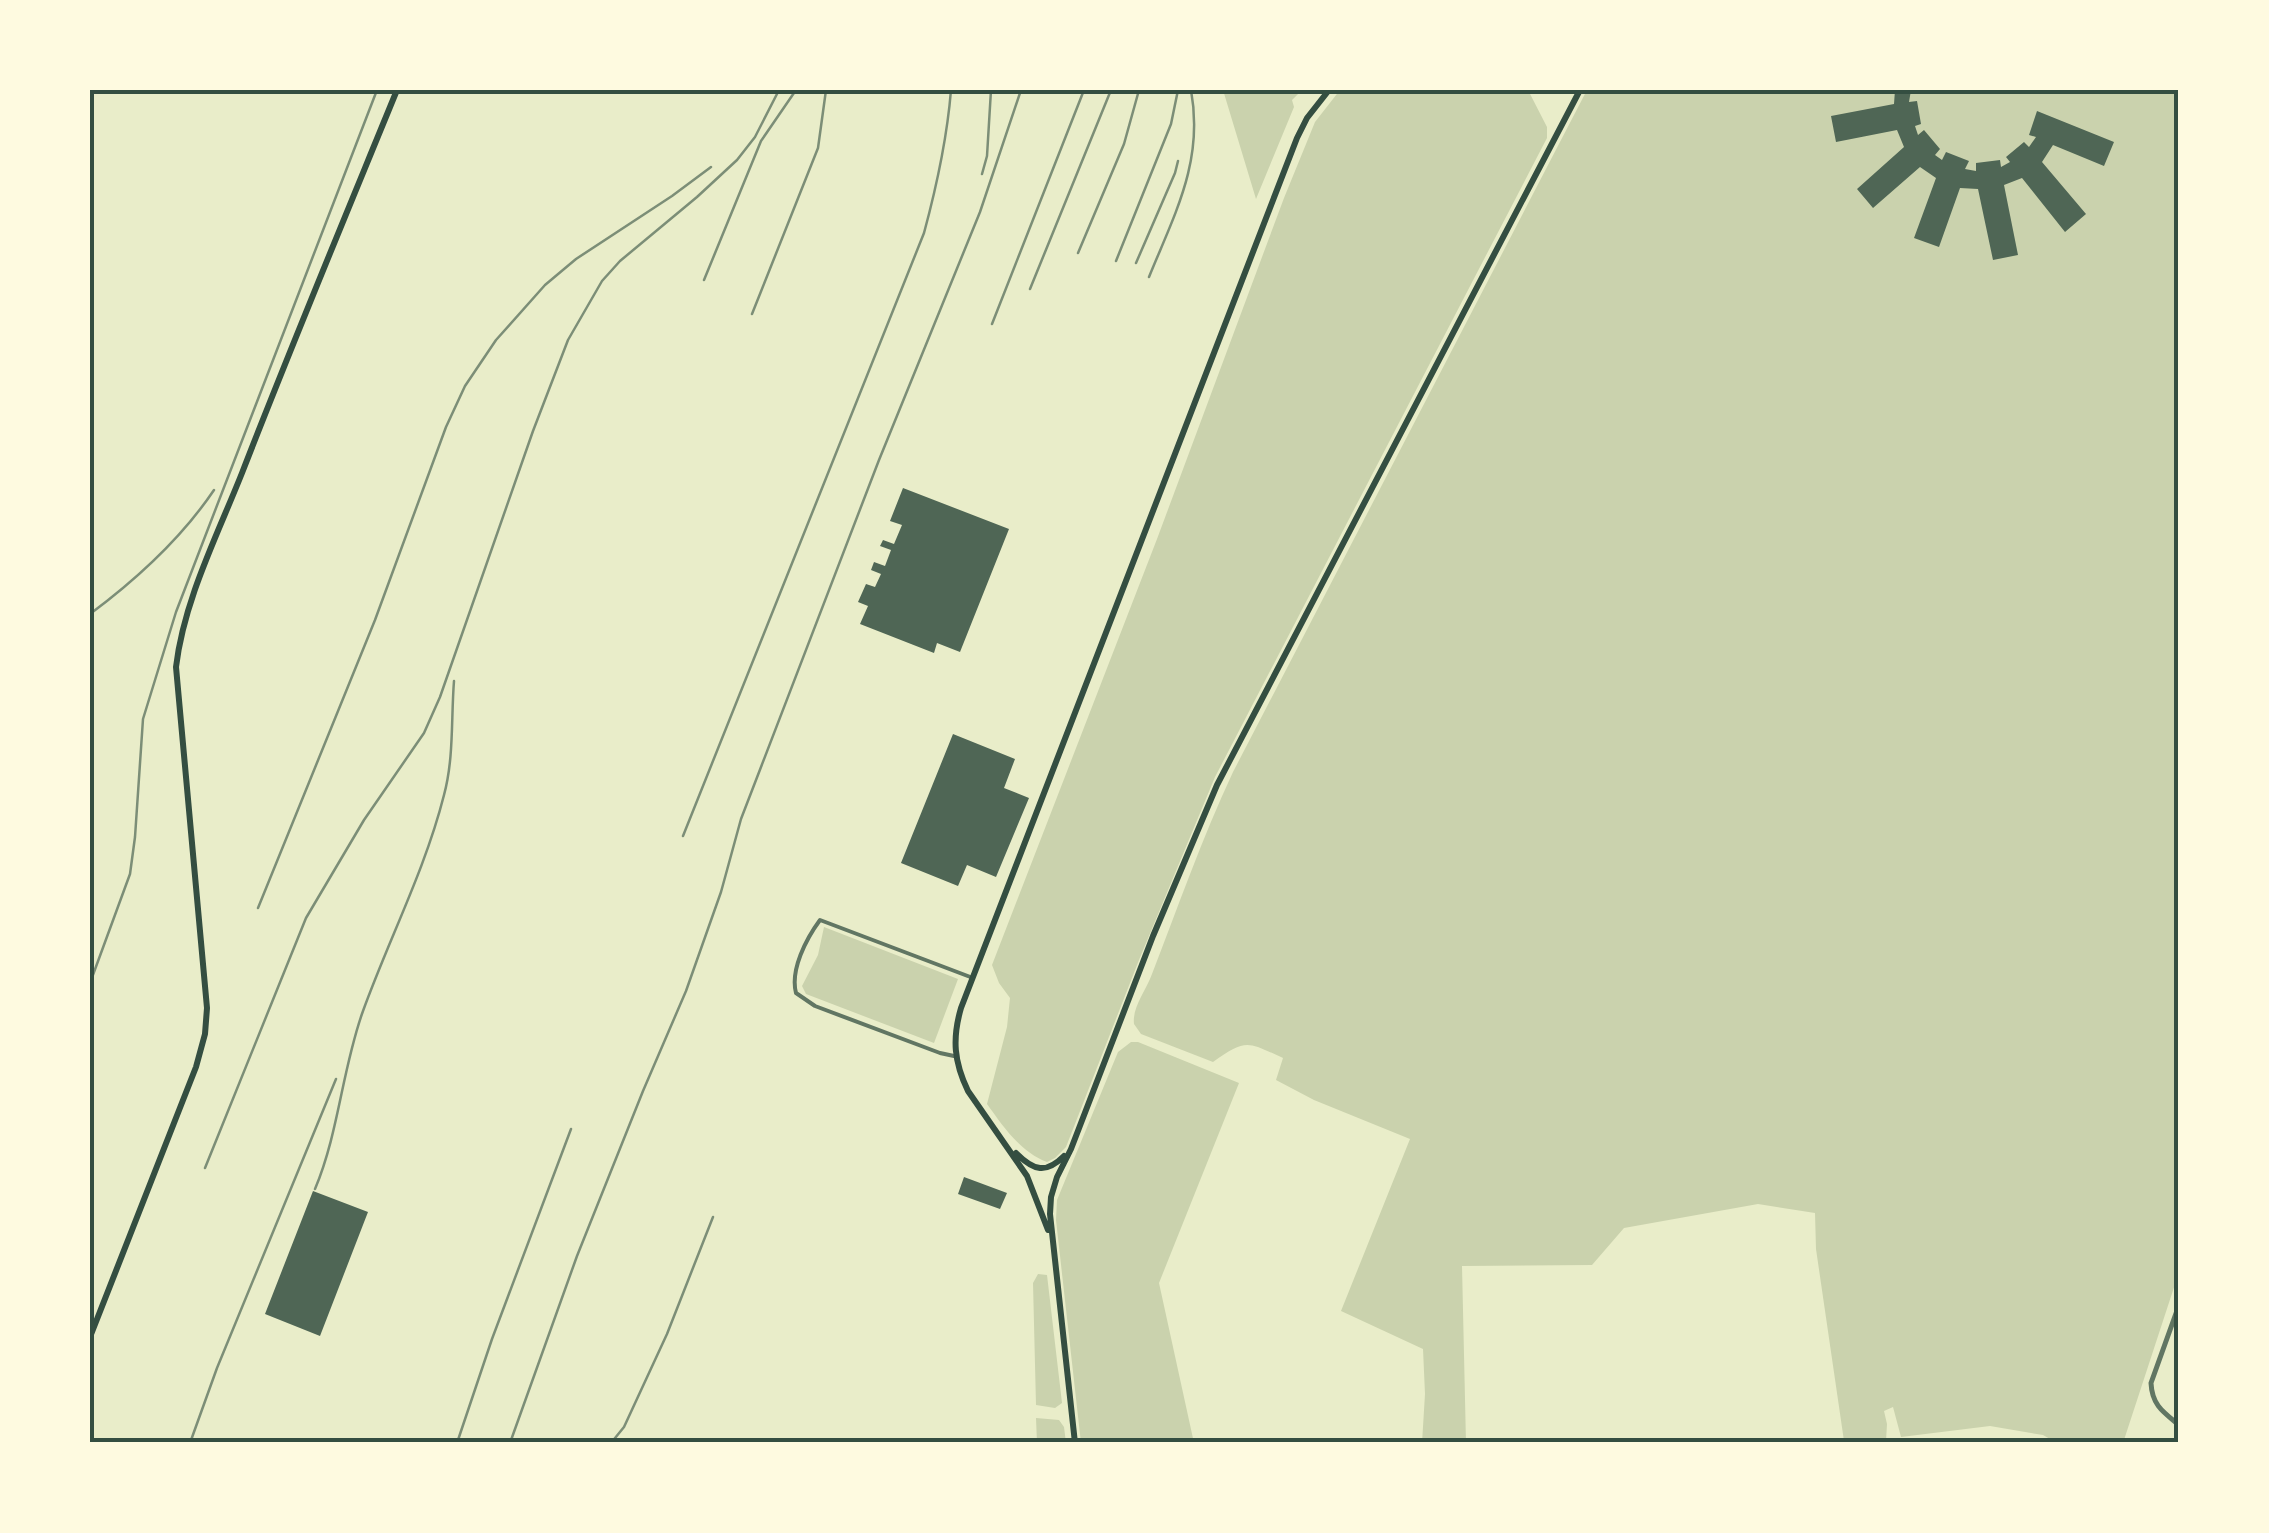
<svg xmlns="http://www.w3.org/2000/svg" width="2269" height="1533" font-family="'Fira Sans Condensed',sans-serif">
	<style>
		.green { fill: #cad2ad }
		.building { fill: #4f6655 }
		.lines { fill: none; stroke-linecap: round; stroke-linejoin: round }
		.minor { stroke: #617663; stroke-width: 4 }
		.tertiary { stroke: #617663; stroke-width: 5 }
		.secondary { stroke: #344e41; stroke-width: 6 }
		.primary { stroke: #344e41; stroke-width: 6 }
		.rail { stroke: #7c8e77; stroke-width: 2.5 }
		.neatline { fill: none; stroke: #344e41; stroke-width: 4 }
	</style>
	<rect width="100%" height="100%" fill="#e9edc9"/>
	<path class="green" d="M1223,90H1302L1292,100L1294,107L1256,199Z
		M1340,90H1528L1547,127V138L1215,777L1139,960L1066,1147L1055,1158L1047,1162C1020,1152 1003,1126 987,1104L1007,1027L1010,998L999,983L992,965L1157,539L1284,198L1315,122Z
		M1587,90H2179V1272L2123,1443H2057L2043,1435L1990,1426L1901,1437L1893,1407L1884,1411L1887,1424L1886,1441L1837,1443L1844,1441L1816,1249L1815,1213L1758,1204L1624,1228L1592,1265L1462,1266L1466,1443H1422L1425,1394L1423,1349L1341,1311L1410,1139L1314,1100L1276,1080L1283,1058C1247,1042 1247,1038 1213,1062L1141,1034L1134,1024C1132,1007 1146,991 1152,974C1178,907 1202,838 1233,772Z
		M824,927L958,979L934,1043L806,994L802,986L818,955Z
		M1131,1042H1138L1239,1083L1159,1283L1194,1443H1081L1056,1220L1057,1200L1118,1052Z
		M1038,1274L1047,1275L1062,1403L1055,1408L1036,1405L1033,1283Z
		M1036,1418L1059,1420L1064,1427L1066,1443H1037Z"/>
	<path class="building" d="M1895,90H1911L1909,102L1917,101L1921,124L1915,126L1918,135L1924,130L1940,149L1935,155L1942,160L1946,152L1969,161L1965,169L1976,171V163L2000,160L2001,167L2010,162L2006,157L2024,142L2029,147L2036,137L2029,135L2037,111L2114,142L2104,166L2053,145L2042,162L2086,214L2065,232L2022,178L2004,185L2018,255L1993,260L1978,189L1960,188L1939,247L1914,238L1936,178L1920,167L1873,208L1857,189L1904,147L1897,130L1836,142L1831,116L1894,104Z
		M903,488L1009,529L960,652L937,643L934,653L860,624L868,606L858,602L866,584L875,587L881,574L871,570L874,562L885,566L891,550L880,546L883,540L894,544L902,525L890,521Z
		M953,734L1015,759L1004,788L1029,798L996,877L967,865L958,886L901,863Z
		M964,1177L1007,1193L1000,1209L958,1194Z
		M313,1191L368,1212L320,1336L265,1314Z"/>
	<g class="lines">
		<path class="minor" d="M954,1056L940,1053L815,1006L796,993C790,970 806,939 820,920L973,978"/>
		<path class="tertiary" d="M2179,1305L2151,1383C2152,1405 2163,1412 2179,1425"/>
		<path class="secondary" d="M1016,1153C1034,1171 1046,1174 1064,1156
			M1048,1230L1027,1176L968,1091C954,1062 952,1039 961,1008L1297,138L1307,118L1329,90
			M1075,1443L1050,1214L1051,1197L1057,1177L1071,1149L1153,936L1217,785L1580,90"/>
		<path class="primary" d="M90,1337L196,1067L205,1034L207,1008L176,667C184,600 217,536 242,473C292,344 345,217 397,90"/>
		<path class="rail" d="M982,174L987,156L991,90
			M1078,253L1124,144L1139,90
			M1116,261L1171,124L1178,90
			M1136,263L1175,173L1178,161
			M1149,277C1175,213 1204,161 1191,90
			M704,280L761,141L796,90
			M1030,289L1111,90
			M752,314L818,148L826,90
			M992,324L1084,90
			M90,614C137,579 181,539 214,490
			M683,836L924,233C937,185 947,139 951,90
			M258,908L375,620L446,427L465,386L496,340L545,285L576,259L672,196L711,167
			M90,983L130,874L135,837L143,719L176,612L377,90
			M205,1168L306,918L364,820L424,733L440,697L533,431L568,340L602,281L620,261L697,197L737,160L755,137L779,90
			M315,1189C339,1132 342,1069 363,1011C389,939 425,870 444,795C454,758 451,719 454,681
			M190,1443L217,1368L336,1079
			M457,1443L492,1339L571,1129
			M510,1443L577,1256L643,1091L686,991L721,892L741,819L879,460L980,212L1021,90
			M611,1443L624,1427L667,1334L713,1217"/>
	</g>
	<rect width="2269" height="1533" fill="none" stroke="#fefae0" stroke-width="185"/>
	<rect x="92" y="92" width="2084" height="1348" class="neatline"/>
</svg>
